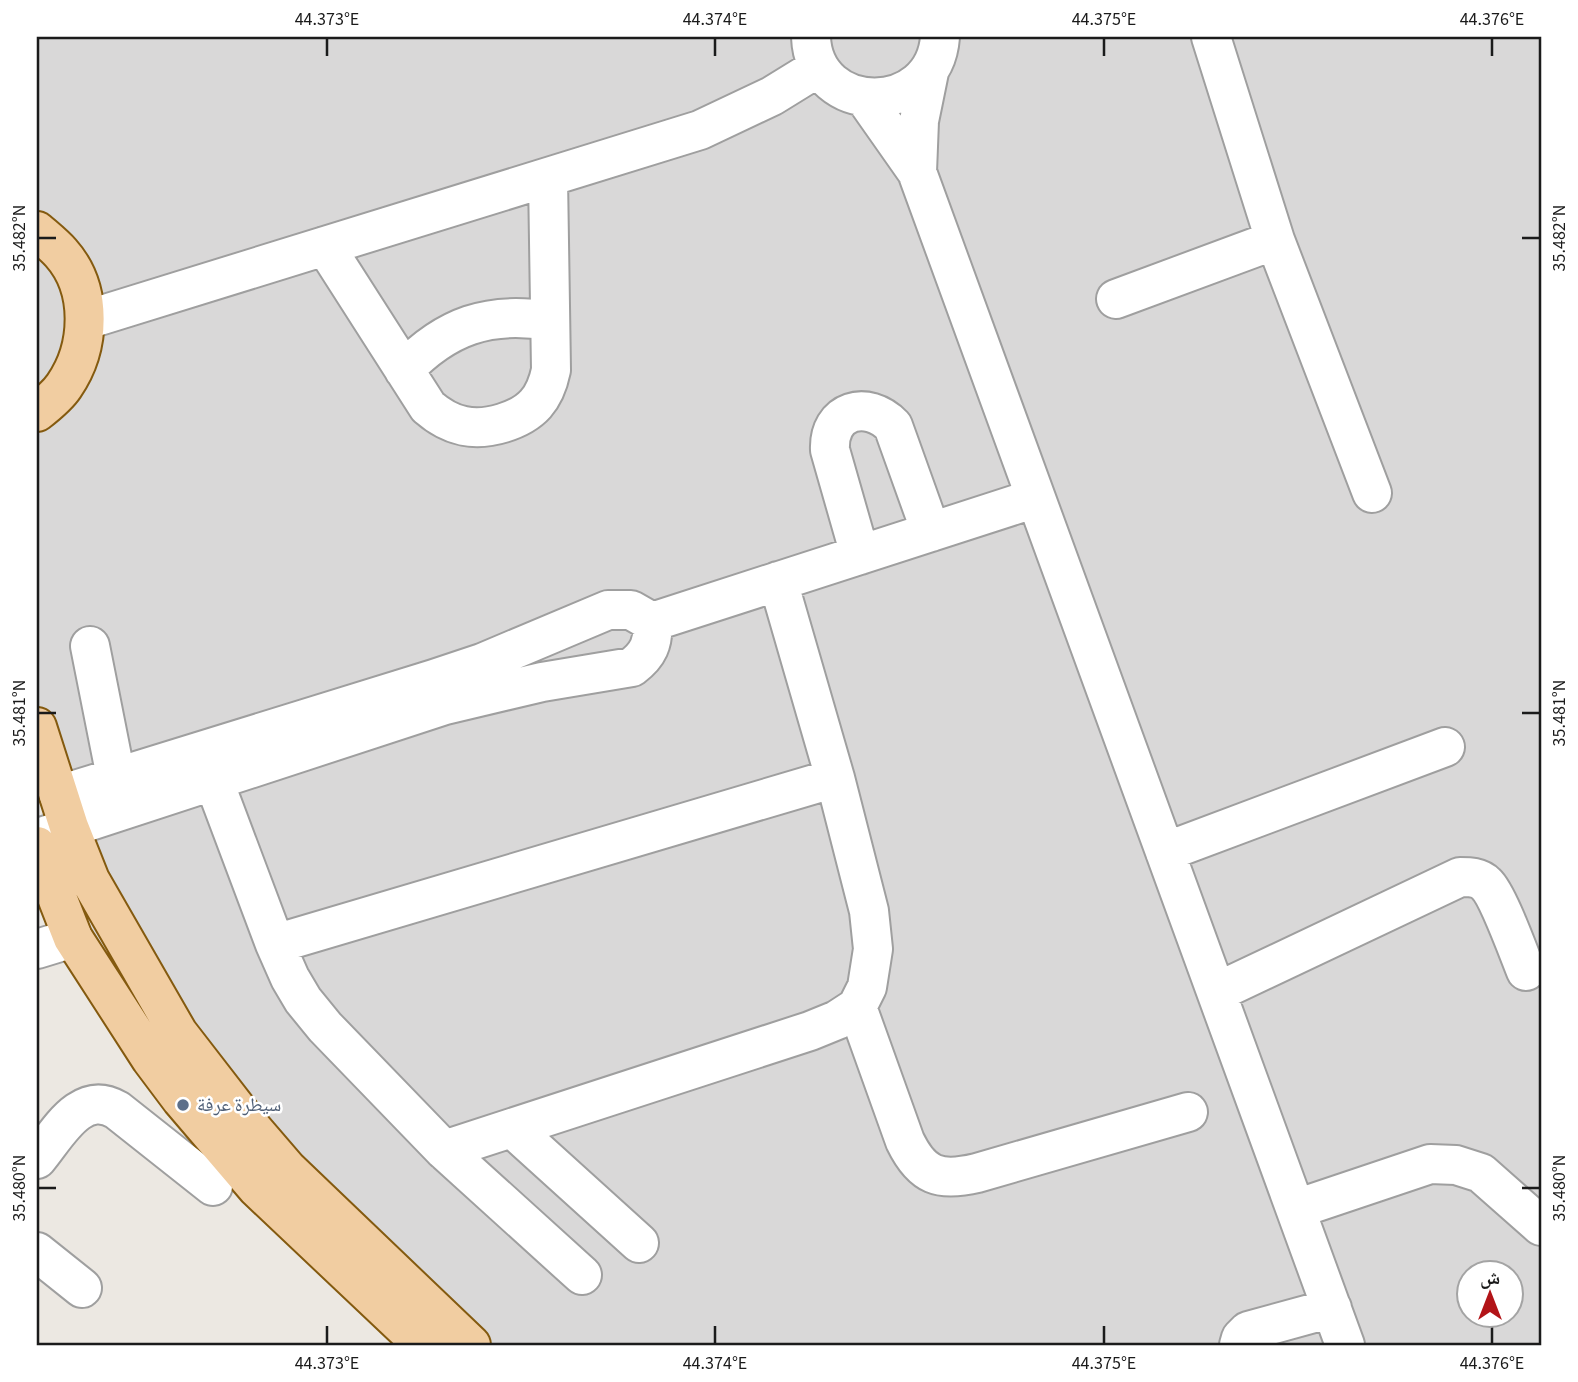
<svg xmlns="http://www.w3.org/2000/svg" width="1578" height="1382" font-family="'Source Sans 3','Noto Naskh Arabic',sans-serif">
	<style>
		.residential { fill: #d9d8d8; fill-rule: evenodd }
		.lines { fill: none; stroke-linecap: round; stroke-linejoin: round }
		.minor-casing { stroke: #9f9f9f; stroke-width: 42 }
		.major-casing { stroke: #845a0f; stroke-width: 42 }
		.minor { stroke: #fff; stroke-width: 38 }
		.major { stroke: #f1cda1; stroke-width: 38 }
		.ticks { fill: none; stroke: #1b1b1b; stroke-width: 2.5 }
		.service-dot { fill: #5c6f8a; stroke: #fff; stroke-width: 2.5 }
		.labels { text-anchor: middle; dominant-baseline: central; stroke-width: 5; stroke-linejoin: round; paint-order: stroke }
		.service-label { font-size: 19px; fill: #4e5e75; stroke: #fff; text-anchor: start }
		.neatline { fill: none; stroke: #1b1b1b; stroke-width: 2.5 }
		.ticks-label { font-size: 18px; text-anchor: middle; fill: #1b1b1b }
	</style>
	<rect width="100%" height="100%" fill="#ece8e2"/>
	<path class="residential" d="M37,37H1541V1345H449L183,1064L93,930L39,780L37,773ZM1470,1274H1512V1316H1470Z"/>
	<g class="lines">
		<defs>
			<path id="minor" d="M811,37C814,117 934,118 940,37
				M1211,37L1275,240L1372,493
				M865,98L917,172L1345,1345
				M917,172L919,121L929,72
				M325,246L428,407C451,427 474,432 503,423C532,414 545,399 551,370L548,177
				M1116,299L1275,240
				M86,320L700,130L772,96L819,67
				M404,370C446,326 489,311 549,321
				M860,555L830,450C828,410 867,399 893,426L931,532
				M652,622L1036,498
				M90,646L116,777
				M213,779L275,944L290,978L303,1000L325,1027L444,1150L582,1275
				M38,838L445,705L542,682L632,667C648,655 654,643 652,622L631,610H608L482,663L434,679L59,795
				M1165,852L1445,747
				M275,944L835,778
				M37,949L73,938
				M1217,992L1460,877C1470,877 1479,877 1486,884C1498,895 1519,954 1526,971
				M857,1007L905,1141C922,1176 939,1182 977,1173L1188,1112
				M512,1128L639,1243
				M444,1150L810,1031L837,1020L857,1007L867,987L873,949L869,911L835,778L778,581
				M37,1159C58,1134 80,1089 117,1110L213,1186
				M1296,1209L1430,1164L1456,1165L1481,1173L1541,1226
				M37,1252L82,1288
				M1239,1345L1241,1338L1248,1331L1332,1308"/>
			<path id="major" d="M37,231C45,238 54,245 61,253C93,289 91,347 64,386C58,395 46,405 37,412
				M37,727L69,827L90,880L178,1033L250,1126L287,1169L471,1345
				M37,846L73,938L151,1059L181,1099L257,1188L423,1345"/>
		</defs>
		<use href="#minor" class="minor-casing"/>
		<use href="#major" class="major-casing"/>
		<use href="#minor" class="minor"/>
		<use href="#major" class="major"/>
	</g>
	<path class="ticks" d="M327,38V56M715,38V56M1104,38V56M1492,38V56M38,238H56M1522,238H1540M38,713H56M1522,713H1540M38,1188H56M1522,1188H1540M327,1326V1344M715,1326V1344M1104,1326V1344M1492,1326V1344"/>
	<circle class="service-dot" cx="183" cy="1105" r="7"/>
	<g class="labels">
		<g class="service-label">
			<text x="197" y="1105">سيطرة عرفة</text>
		</g>
	</g>
	<rect width="1578" height="1382" fill="none" stroke="#ffffff" stroke-width="77"/>
	<g transform="translate(1490 1294)"><circle r="33" fill="#ffffff" stroke="#a4a4a4" stroke-width="2"/>
	<path d="M0-5L12 26L0 18L-12 26Z" fill="#b21418"/>
	<text y="-10" font-size="19" font-weight="bold" text-anchor="middle" fill="#1b1b1b">ش</text>
	</g>
	<rect x="38" y="38" width="1502" height="1306" class="neatline"/>
	<g class="ticks-label">
		<text x="327" y="25">44.373°E</text>
		<text x="715" y="25">44.374°E</text>
		<text x="1104" y="25">44.375°E</text>
		<text x="1492" y="25">44.376°E</text>
		<text transform="translate(19 238) rotate(-90)" y="6">35.482°N</text>
		<text transform="translate(1559 238) rotate(-90)" y="6">35.482°N</text>
		<text transform="translate(19 713) rotate(-90)" y="6">35.481°N</text>
		<text transform="translate(1559 713) rotate(-90)" y="6">35.481°N</text>
		<text transform="translate(19 1188) rotate(-90)" y="6">35.480°N</text>
		<text transform="translate(1559 1188) rotate(-90)" y="6">35.480°N</text>
		<text x="327" y="1369">44.373°E</text>
		<text x="715" y="1369">44.374°E</text>
		<text x="1104" y="1369">44.375°E</text>
		<text x="1492" y="1369">44.376°E</text>
	</g>
</svg>
